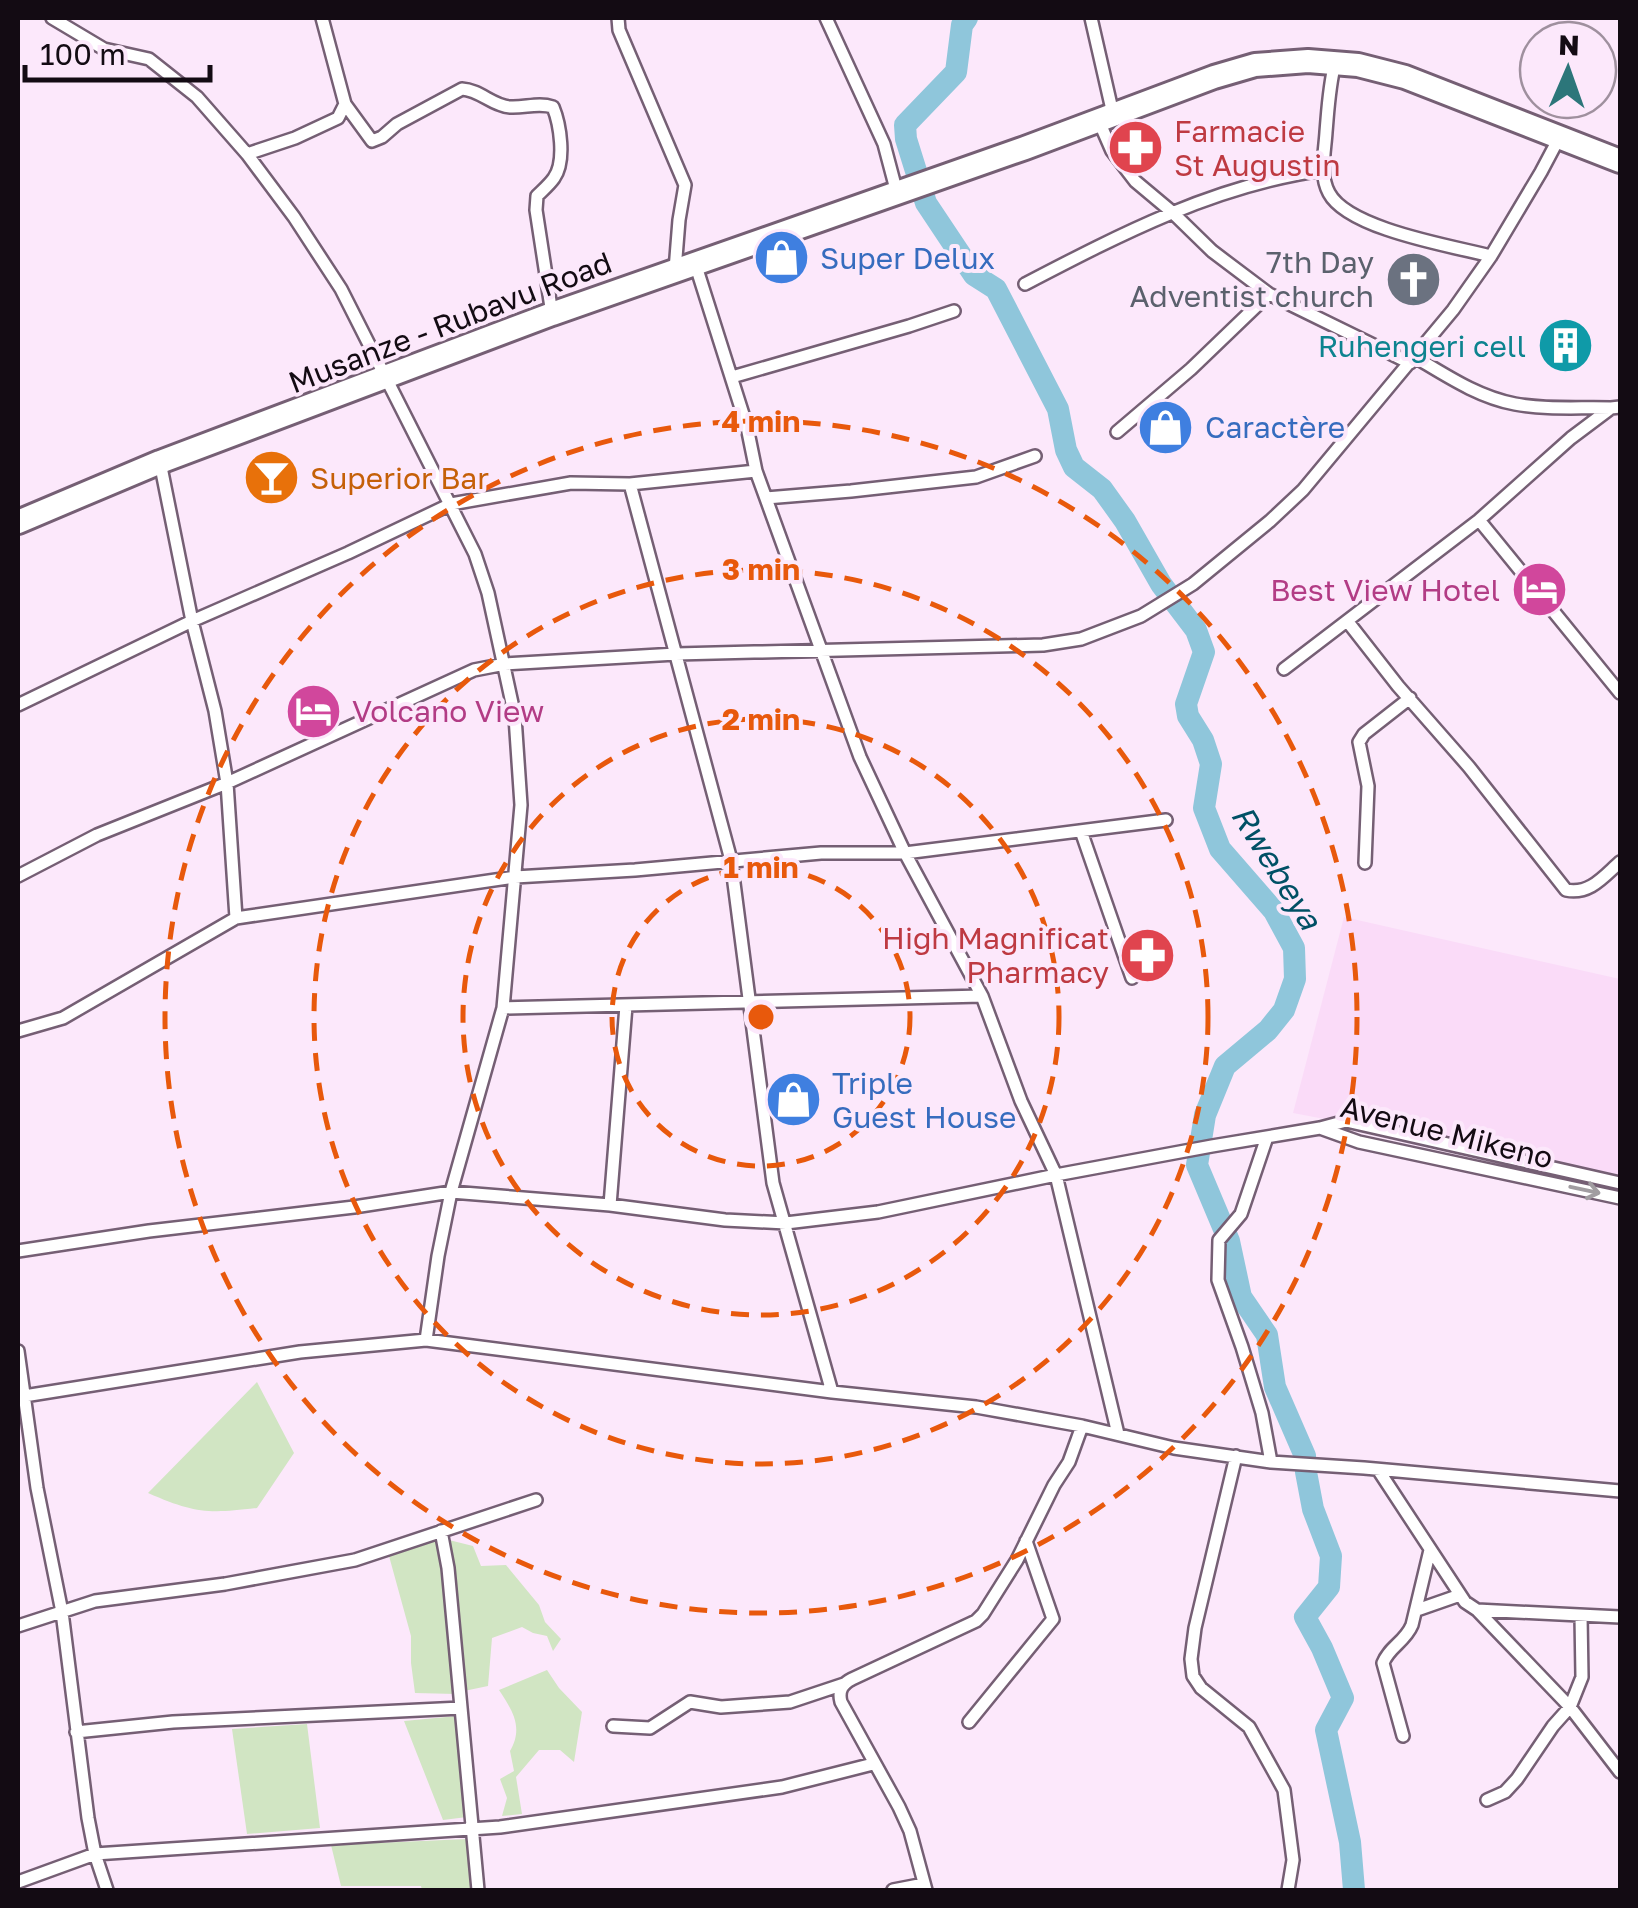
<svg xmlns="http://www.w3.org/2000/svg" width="1638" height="1908" font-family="'Golos Text',sans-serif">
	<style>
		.built { fill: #fadbf8 }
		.green { fill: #d1e5c3 }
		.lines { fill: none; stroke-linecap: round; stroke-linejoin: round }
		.river { stroke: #8fc6db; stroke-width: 22 }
		.street-casing { stroke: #755f74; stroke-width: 16 }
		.highway-casing { stroke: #755f74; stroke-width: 28 }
		.street { stroke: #fff; stroke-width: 11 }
		.highway { stroke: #fff; stroke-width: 22 }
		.oneway { stroke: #a19da1 }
		.ring { fill: none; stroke: #e8590c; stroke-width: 5; stroke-dasharray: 18 12 }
		.labels { text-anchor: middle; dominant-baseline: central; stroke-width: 8; stroke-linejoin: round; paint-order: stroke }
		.health-label { font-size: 30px; fill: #be3a42; stroke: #fce8fb; text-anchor: start }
		.shop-label { font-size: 30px; fill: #366cbe; stroke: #fce8fb; text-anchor: start }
		.worship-label { font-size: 30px; fill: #5b616d; stroke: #fce8fb; text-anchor: end }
		.street-label { font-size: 30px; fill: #130b13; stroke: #fce8fb }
		.culture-label { font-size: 30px; fill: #0d838f; stroke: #fce8fb; text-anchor: end }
		.food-label { font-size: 30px; fill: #c56008; stroke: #fce8fb; text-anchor: start }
		.hotel-label { font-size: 30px; fill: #b23c85; stroke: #fce8fb; text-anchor: end }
		.water-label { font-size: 32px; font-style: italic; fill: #005065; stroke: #fce8fb }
		.centre { fill: #e8590c; stroke: #fce8fb; stroke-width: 5 }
		.ring-label { font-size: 30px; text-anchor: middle; font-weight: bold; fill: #e8590c; stroke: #fce8fb; stroke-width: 8; stroke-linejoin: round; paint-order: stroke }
	</style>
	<rect width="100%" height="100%" fill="#fce8fb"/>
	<path class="built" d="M1344,917L1620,979V1175L1293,1113Z"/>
	<path class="green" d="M257,1382L294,1453L257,1508C207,1514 194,1513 148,1493Z
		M445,1539L473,1546L481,1566L506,1565L539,1605L545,1622L561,1639L553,1651L547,1636L533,1633L522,1627L492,1638L488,1686L464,1691L454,1567Z
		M439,1540L456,1694L415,1693L411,1663V1636L389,1556Z
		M547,1670L559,1688L582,1712L574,1762L560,1750H539L516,1777L522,1814L502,1816L507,1798L500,1779L514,1771L510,1751C524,1727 512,1710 499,1690Z
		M457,1716L467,1817L443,1820L404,1721Z
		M307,1724L320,1828L247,1834L232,1729Z
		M467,1839L471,1890H422L421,1886H341L331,1845Z"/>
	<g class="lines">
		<path class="river" d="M967,18L962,25L956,72L905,125L906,139L926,203L974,275L996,289L1058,409L1066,450L1074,467L1102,489L1125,521L1161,584L1196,630L1204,652L1186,704L1188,716L1203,740L1211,764L1204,808L1220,849L1274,911L1294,948L1295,979L1284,1010L1268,1030L1225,1066L1205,1115L1197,1165L1229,1241L1241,1297L1267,1335L1275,1387L1305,1456
			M1306,1472L1313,1509L1331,1556L1329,1587L1305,1617L1322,1648L1343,1698L1326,1730L1350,1842L1354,1890"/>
		<defs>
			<path id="street" d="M52,18L104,49L149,59L197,97L247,154L294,217L341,289L475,554L488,593L515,717L521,805L503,1008L451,1192L438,1256L426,1340
				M618,18L619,30L685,185L679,220L675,270
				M826,18L884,144L897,193
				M1091,18L1113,114
				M1335,63C1329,86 1328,109 1326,132C1325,151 1319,175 1329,193C1348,229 1451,246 1491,256
				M345,104L372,141L382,137L397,124L462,89C480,90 493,106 510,107C525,108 538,102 553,107C560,124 566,161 554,178C550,184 543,190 537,196L536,210L552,314
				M1098,119L1112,151L1135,181L1172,212L1212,251L1269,294L1410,363
				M247,154L295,138L338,118L345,104L322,18
				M695,263L747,427L756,471L860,757L905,853L982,996L1021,1101L1056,1175L1118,1434
				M1025,284C1121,234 1215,185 1323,170
				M1415,357C1447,376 1478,397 1515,404C1546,410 1580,407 1611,408
				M732,377L909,326L954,311
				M1117,432L1191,369L1269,294
				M160,462L192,621L215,711L227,783L236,918
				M630,484L731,860L773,1183L832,1392
				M766,498L851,491L976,477L1035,456
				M1479,520L1620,693
				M1348,622L1398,686L1469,767L1566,890C1590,895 1604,876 1620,862
				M1284,669L1479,520L1571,438L1611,408L1620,407
				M18,705L192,621L348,553L451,504L571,483L630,484L756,471
				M1081,831L1132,978
				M1365,863L1368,786L1359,742L1364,734L1410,698
				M18,876L97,835L227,783L474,670L505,664L676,654L1043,645L1081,639L1141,616L1193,584L1270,521L1303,490L1453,310L1491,256L1541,172L1559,138
				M503,1008L982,996
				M18,1031L63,1018L236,918L515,877L635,870L821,853H905L1166,820
				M1320,1128L1359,1142L1620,1198
				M1267,1137L1241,1214L1219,1240L1218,1280L1242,1347L1262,1413L1271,1462
				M610,1205L626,1006
				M18,1251L149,1231L354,1207L451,1192L610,1205L725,1220L786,1223L878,1212L1056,1175L1212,1146L1320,1128L1346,1121L1620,1183
				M18,1351L37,1488L62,1612L88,1818L95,1854L107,1890
				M18,1397L300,1352L426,1340L832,1392L976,1407L1082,1426L1174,1448L1271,1462L1364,1468L1620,1491
				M1236,1456L1195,1628L1191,1659L1193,1676L1201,1688L1249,1727L1284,1790L1293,1860L1288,1890
				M1379,1471L1465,1602L1477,1610L1620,1617
				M441,1531L448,1568L478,1890
				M1417,1610L1460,1595
				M1477,1610L1570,1707L1620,1772
				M18,1626L95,1601L225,1584L355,1560L536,1500
				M969,1722L1053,1619L1026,1541
				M613,1726L650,1728L690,1702L721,1707L790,1702L844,1684
				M76,1732L173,1722L461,1708
				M1403,1736L1383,1663C1389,1647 1405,1642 1412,1625L1430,1550
				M1487,1800L1505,1792L1517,1779L1553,1726L1570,1707L1582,1677L1581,1616
				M18,1882L95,1854L500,1827L782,1787L873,1764
				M893,1890L924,1884
				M926,1890L910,1831L899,1807L841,1702C838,1691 842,1684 852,1679L976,1621L983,1614L1017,1560L1054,1485L1069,1462L1082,1426"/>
			<path id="highway" d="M18,522L160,462L552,314L1025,148L1214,77L1255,65L1308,61L1358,65L1405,77L1620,161"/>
		</defs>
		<use href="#street" class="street-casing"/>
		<use href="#highway" class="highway-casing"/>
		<use href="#street" class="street"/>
		<use href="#highway" class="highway"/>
	</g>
	<defs><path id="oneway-shaft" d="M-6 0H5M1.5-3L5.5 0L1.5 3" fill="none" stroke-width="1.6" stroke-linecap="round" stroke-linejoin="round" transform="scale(2.5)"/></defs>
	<use class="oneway" href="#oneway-shaft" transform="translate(1585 1190) rotate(12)"/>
	<g class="ring">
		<circle cx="761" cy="1017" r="149"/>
		<circle cx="761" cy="1017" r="298"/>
		<circle cx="761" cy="1017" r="447"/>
		<circle cx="761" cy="1017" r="596"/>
	</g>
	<defs>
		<symbol id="pharmacy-disc" viewBox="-11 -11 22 22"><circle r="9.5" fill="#e0444e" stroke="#fce8fb"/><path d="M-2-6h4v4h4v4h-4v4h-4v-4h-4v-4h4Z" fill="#fff"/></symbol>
		<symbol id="shop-disc" viewBox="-11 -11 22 22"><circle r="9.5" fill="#3f7fe0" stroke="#fce8fb"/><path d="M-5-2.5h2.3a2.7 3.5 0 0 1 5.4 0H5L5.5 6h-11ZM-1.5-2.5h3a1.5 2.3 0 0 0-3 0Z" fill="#fff"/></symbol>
		<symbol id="church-disc" viewBox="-11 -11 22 22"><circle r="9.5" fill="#6b7280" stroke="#fce8fb"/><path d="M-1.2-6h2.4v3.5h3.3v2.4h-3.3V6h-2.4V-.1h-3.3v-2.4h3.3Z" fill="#fff"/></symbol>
		<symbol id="building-disc" viewBox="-11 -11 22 22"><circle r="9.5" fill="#0f9aa8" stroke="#fce8fb"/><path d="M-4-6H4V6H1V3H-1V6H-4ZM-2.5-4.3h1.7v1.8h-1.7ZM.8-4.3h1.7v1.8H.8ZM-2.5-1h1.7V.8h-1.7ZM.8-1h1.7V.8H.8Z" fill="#fff"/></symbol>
		<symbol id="bar-disc" viewBox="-11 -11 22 22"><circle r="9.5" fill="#e8710a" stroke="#fce8fb"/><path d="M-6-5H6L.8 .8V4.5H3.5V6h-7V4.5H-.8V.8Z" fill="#fff"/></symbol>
		<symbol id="hotel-disc" viewBox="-11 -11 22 22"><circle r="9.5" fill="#d1479c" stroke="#fce8fb"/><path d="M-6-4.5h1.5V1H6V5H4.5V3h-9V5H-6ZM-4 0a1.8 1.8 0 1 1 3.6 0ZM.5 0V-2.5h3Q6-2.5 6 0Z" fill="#fff"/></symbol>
	</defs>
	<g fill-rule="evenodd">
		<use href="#pharmacy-disc" x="1104" y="116" width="63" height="63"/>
		<use href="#shop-disc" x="750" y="226" width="63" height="63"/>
		<use href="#church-disc" x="1382" y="248" width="63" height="63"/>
		<use href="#building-disc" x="1534" y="314" width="63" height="63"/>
		<use href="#shop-disc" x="1134" y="396" width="63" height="63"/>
		<use href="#bar-disc" x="240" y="446" width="63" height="63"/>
		<use href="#hotel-disc" x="1508" y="558" width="63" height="63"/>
		<use href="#hotel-disc" x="282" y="680" width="63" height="63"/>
		<use href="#pharmacy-disc" x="1116" y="924" width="63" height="63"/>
		<use href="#shop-disc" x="762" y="1068" width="63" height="63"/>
	</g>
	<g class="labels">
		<g class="health-label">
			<text x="1174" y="131">Farmacie<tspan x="1174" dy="34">St Augustin</tspan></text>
			<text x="1109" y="938" text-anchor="end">High Magnificat<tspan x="1109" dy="34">Pharmacy</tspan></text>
		</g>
		<g class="shop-label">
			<text x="820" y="258">Super Delux</text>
			<text x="1205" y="427">Caractère</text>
			<text x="832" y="1083">Triple<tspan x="832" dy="34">Guest House</tspan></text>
		</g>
		<g class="worship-label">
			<text x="1374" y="262">7th Day<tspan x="1374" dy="34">Adventist church</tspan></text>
		</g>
		<g class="street-label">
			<text transform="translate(450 322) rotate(-21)">Musanze - Rubavu Road</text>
			<text transform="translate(1447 1132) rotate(14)">Avenue Mikeno</text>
		</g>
		<g class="culture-label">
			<text x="1526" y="346">Ruhengeri cell</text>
		</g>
		<g class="food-label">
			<text x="310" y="478">Superior Bar</text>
		</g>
		<g class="hotel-label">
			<text x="1500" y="590">Best View Hotel</text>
			<text x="352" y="711" text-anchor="start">Volcano View</text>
		</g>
		<g class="water-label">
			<text transform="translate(1277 867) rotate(58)">Rwebeya</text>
		</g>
	</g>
	<circle cx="761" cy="1017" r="15" class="centre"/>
	<g class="ring-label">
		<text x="761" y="432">4 min</text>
		<text x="761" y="580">3 min</text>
		<text x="761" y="730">2 min</text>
		<text x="761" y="878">1 min</text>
	</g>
	<rect width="1638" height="1908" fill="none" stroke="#130b13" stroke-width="40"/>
	<g transform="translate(1568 70) rotate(2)"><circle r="48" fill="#fce8fb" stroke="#9f909e" stroke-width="2.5"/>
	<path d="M0-8L18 38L0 25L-18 38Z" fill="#2c767a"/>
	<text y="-15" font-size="28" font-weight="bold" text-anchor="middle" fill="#130b13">N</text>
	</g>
	<path d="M25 65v15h185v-15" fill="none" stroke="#130b13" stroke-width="5"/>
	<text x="40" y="65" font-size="30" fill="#130b13" stroke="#fce8fb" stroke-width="8" paint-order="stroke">100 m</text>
</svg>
